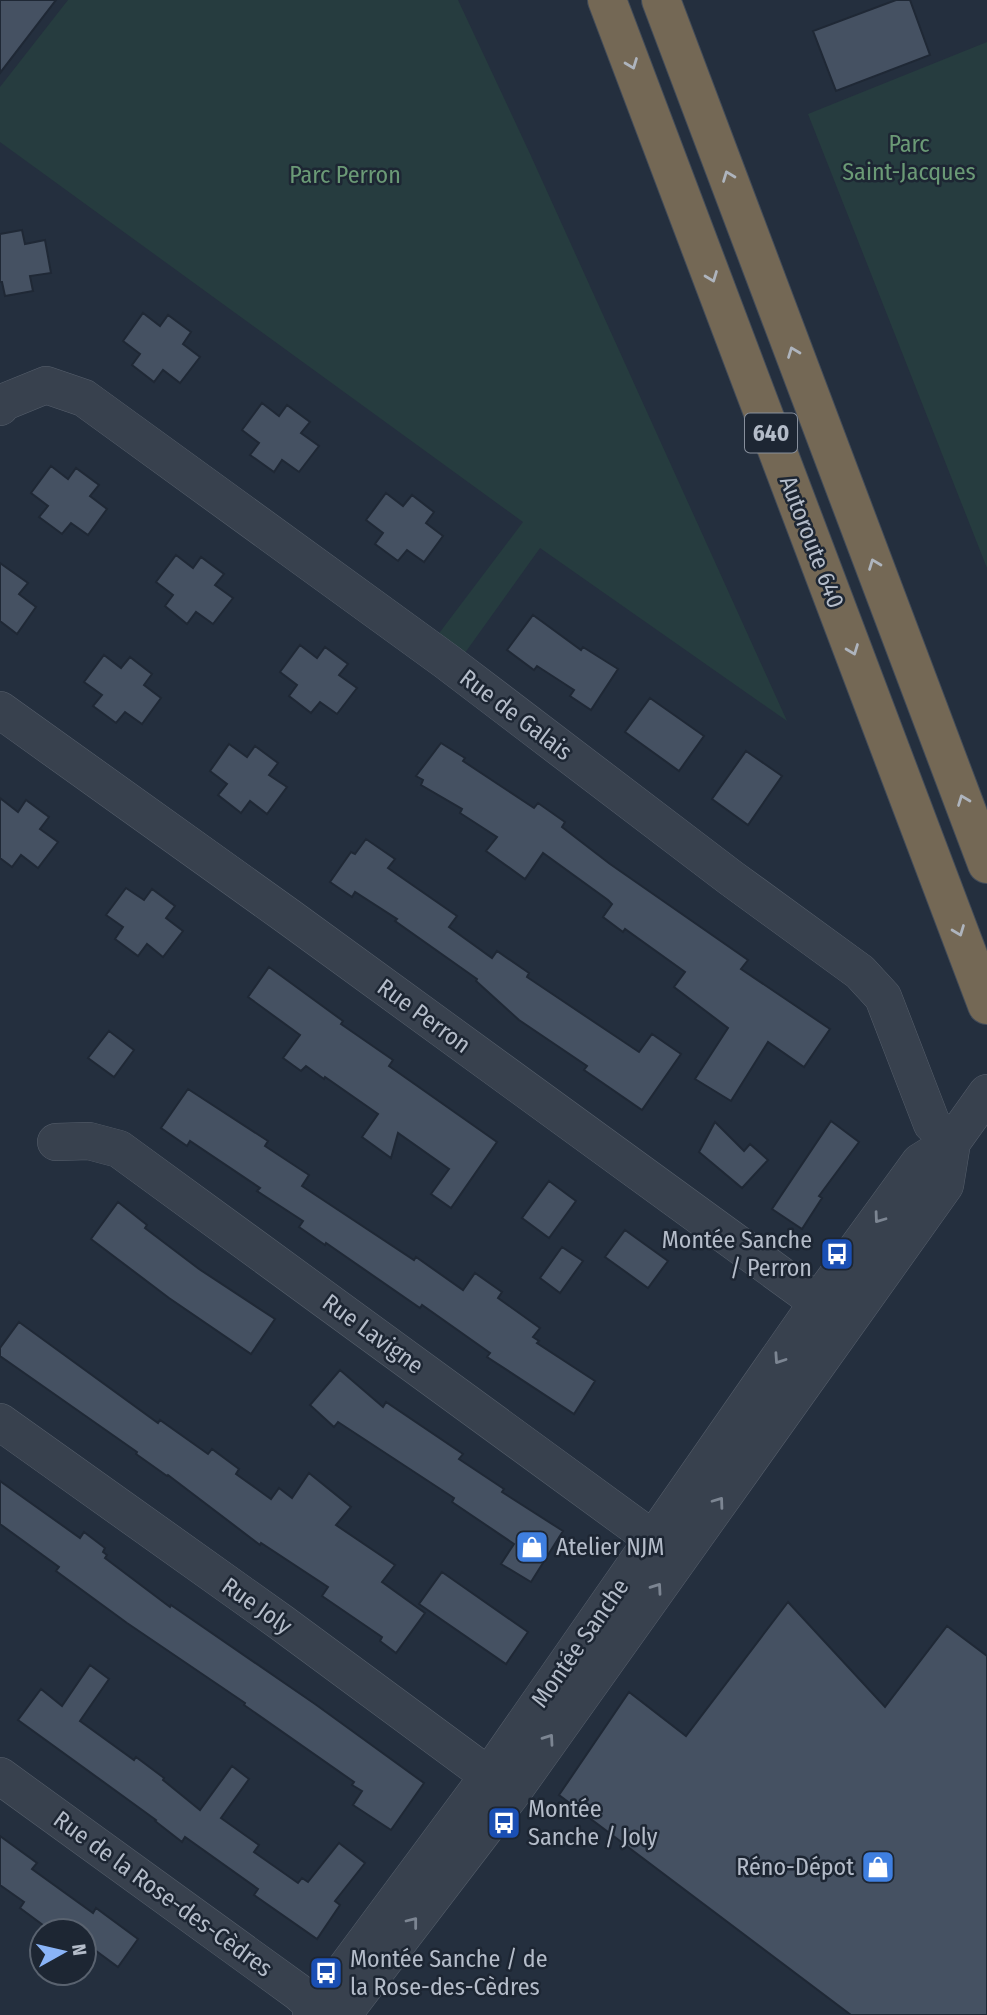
<svg xmlns="http://www.w3.org/2000/svg" width="987" height="2015" font-family="'Fira Sans Condensed',sans-serif">
	<style>
		.green { fill: #263c3f }
		.building { fill: #455162; stroke: #1f2835; stroke-width: 2 }
		.lines { fill: none; stroke-linecap: round; stroke-linejoin: round }
		.minor-casing { stroke: #565f6c; stroke-width: 38 }
		.highway-casing { stroke: #434c59; stroke-width: 40 }
		.minor { stroke: #38414e; stroke-width: 37 }
		.highway { stroke: #746855; stroke-width: 38 }
		.oneway { stroke: #aeb4bd }
		.oneway2 { stroke: #7c8592 }
		.labels { text-anchor: middle; dominant-baseline: central; stroke-width: 5; stroke-linejoin: round; paint-order: stroke }
		.shield { fill: #1d2633; stroke: #878f9c; stroke-width: 2 }
		.shield-label { font-size: 23px; font-weight: bold; fill: #b4bcc9 }
		.park-label { font-size: 24px; fill: #6b9a76; stroke: #1d2633 }
		.street-label { font-size: 24px; fill: #b4bcc9; stroke: #1d2633 }
		.poi-label { font-size: 24px; fill: #b4bcc9; stroke: #1d2633; text-anchor: start }
	</style>
	<rect width="100%" height="100%" fill="#242f3e"/>
	<path class="green" d="M68,0H458L531,156L787,721L540,548L457,664L434,640L523,522L0,142V87Z
		M987,42V568L808,114Z"/>
	<path class="building" d="M0,0H56L0,73Z
		M896,0H910L930,55L836,91L813,31Z
		M22,230L25,244L45,240L51,273L30,276L33,291L5,296L2,282H0V234Z
		M143,313L160,326L168,315L191,332L183,344L200,357L180,383L163,370L154,382L132,365L140,354L123,341Z
		M262,403L279,416L287,405L310,422L301,433L319,446L299,472L282,460L274,472L250,455L259,443L242,430Z
		M51,466L68,479L76,468L99,485L90,496L107,509L88,535L71,523L62,534L39,517L48,506L31,493Z
		M386,493L403,506L412,495L434,512L426,523L443,536L424,562L407,550L398,561L375,544L383,533L366,520Z
		M176,555L193,568L201,557L224,574L215,585L233,598L213,624L196,612L187,624L165,606L173,595L156,582Z
		M0,563L28,583L19,594L36,607L17,634L0,621Z
		M533,615L581,650L583,647L618,669L591,710L570,696L574,690L537,666L534,670L507,650Z
		M300,645L317,658L325,647L348,664L339,675L357,688L337,714L320,702L311,713L289,696L297,685L280,672Z
		M104,655L121,668L130,657L152,674L144,685L161,698L142,724L125,712L116,723L93,706L102,695L84,682Z
		M650,698L704,736L679,771L625,732Z
		M441,743L465,758L463,761L534,808L538,803L565,822L562,827L610,864L748,960L741,969L830,1029L804,1067L768,1042L731,1101L695,1079L728,1028L674,987L685,972L625,929L623,932L603,917L612,904L608,900L543,853L525,879L486,851L497,837L460,813L462,809L421,785L423,780L416,776Z
		M229,744L247,757L255,746L278,763L269,775L287,787L267,814L250,801L241,813L218,795L227,784L210,771Z
		M746,751L782,776L748,825L712,799Z
		M0,798L18,812L26,800L49,817L40,829L58,842L38,868L21,855L12,867L0,858Z
		M366,839L395,859L388,868L457,916L449,927L492,958L497,951L529,973L527,977L639,1052L652,1034L681,1054L642,1110L584,1070L587,1066L519,1020L476,981L477,979L395,921L397,919L355,892L352,897L330,882L351,852L355,854Z
		M126,888L144,900L152,889L175,906L166,918L183,931L163,957L147,944L138,956L115,939L123,927L106,915Z
		M269,967L343,1021L341,1024L393,1060L389,1066L497,1142L451,1208L431,1194L449,1169L398,1133L391,1158L362,1137L378,1114L325,1077L324,1079L306,1066L301,1071L283,1058L300,1035L248,997Z
		M109,1031L134,1050L114,1077L88,1058Z
		M188,1089L268,1141L265,1146L309,1175L302,1186L414,1260L416,1257L463,1290L475,1273L502,1292L498,1298L540,1328L533,1337L539,1341L537,1343L595,1381L574,1414L487,1357L490,1353L422,1305L420,1308L326,1243L325,1245L299,1227L303,1221L257,1191L260,1188L190,1141L187,1146L161,1128Z
		M831,1121L859,1142L819,1196L822,1198L802,1229L772,1209Z
		M715,1122L744,1151L750,1144L768,1160L742,1188L699,1152Z
		M549,1181L576,1201L549,1238L522,1218Z
		M118,1202L147,1225L145,1228L199,1269L275,1319L251,1354L169,1298L91,1239Z
		M625,1230L668,1261L648,1288L605,1257Z
		M562,1247L583,1261L560,1293L540,1278Z
		M19,1322L158,1423L160,1420L208,1454L212,1449L239,1469L236,1474L271,1499L279,1488L292,1498L309,1473L351,1507L336,1525L395,1565L382,1582L425,1613L396,1653L380,1641L382,1637L322,1596L328,1587L261,1543L260,1545L168,1475L167,1476L136,1454L137,1452L0,1356V1348Z
		M340,1370L383,1407L386,1402L463,1454L459,1459L504,1489L502,1492L563,1531L531,1582L501,1564L514,1544L452,1502L454,1498L338,1422L334,1427L310,1405Z
		M0,1481L80,1538L84,1532L105,1548L103,1552L107,1555L105,1558L170,1607L171,1605L315,1704L424,1783L391,1830L353,1805L362,1791L352,1785L354,1782L244,1705L245,1703L127,1623L56,1571L59,1567L0,1524Z
		M442,1572L528,1632L506,1664L419,1604Z
		M788,1602L885,1707L947,1626L987,1656V2015H851L559,1795L629,1692L686,1736Z
		M90,1665L109,1679L80,1721L134,1760L136,1757L164,1778L163,1780L200,1810L232,1766L249,1779L221,1818L259,1845L254,1852L298,1883L302,1878L308,1882L339,1843L365,1863L335,1901L340,1905L317,1939L254,1895L258,1889L185,1837L182,1842L155,1821L156,1820L18,1720L41,1689L62,1706Z
		M0,1836L37,1863L32,1869L93,1913L96,1908L138,1939L118,1967L84,1942V1931H51L20,1908L24,1902L0,1885Z"/>
	<g class="lines">
		<defs>
			<path id="minor" d="M0,407L2,403L46,385L84,398L446,661L731,878L860,972L883,997L932,1124L952,1142
				M0,710L289,917L838,1317
				M56,1142L89,1141L119,1149L672,1553
				M0,1422L282,1623L508,1790
				M0,1776L298,1992L324,2015
				M344,2013L512,1793L945,1185L952,1142
				M311,2015L489,1775L818,1302L920,1162L952,1142L987,1093"/>
			<path id="highway" d="M607,0L987,1005
				M661,0L987,864"/>
		</defs>
		<use href="#minor" class="minor-casing"/>
		<use href="#highway" class="highway-casing"/>
		<use href="#minor" class="minor"/>
		<use href="#highway" class="highway"/>
	</g>
	<defs><path id="oneway-chevron" d="M-2-3.5L2.5 0L-2 3.5" fill="none" stroke-width="1.6" stroke-linecap="round" stroke-linejoin="round" transform="scale(1.75)"/></defs>
	<g class="oneway">
		<use href="#oneway-chevron" transform="translate(632 64) rotate(69)"/>
		<use href="#oneway-chevron" transform="translate(728 176) rotate(-111)"/>
		<use href="#oneway-chevron" transform="translate(712 277) rotate(69)"/>
		<use href="#oneway-chevron" transform="translate(793 352) rotate(-111)"/>
		<use href="#oneway-chevron" transform="translate(874 564) rotate(-111)"/>
		<use href="#oneway-chevron" transform="translate(853 650) rotate(69)"/>
		<use href="#oneway-chevron" transform="translate(963 800) rotate(-111)"/>
		<use href="#oneway-chevron" transform="translate(959 931) rotate(69)"/>
	</g>
	<g class="oneway2">
		<use href="#oneway-chevron" transform="translate(879 1218) rotate(126)"/>
		<use href="#oneway-chevron" transform="translate(779 1359) rotate(124)"/>
		<use href="#oneway-chevron" transform="translate(719 1502) rotate(-54)"/>
		<use href="#oneway-chevron" transform="translate(657 1588) rotate(-55)"/>
		<use href="#oneway-chevron" transform="translate(549 1739) rotate(-55)"/>
		<use href="#oneway-chevron" transform="translate(413 1922) rotate(-52)"/>
	</g>
	<defs>
		<symbol id="bus-square" viewBox="-11 -11 22 22"><rect x="-9" y="-9" width="18" height="18" rx="4" fill="#1a4fb4" stroke="#1d2633"/><path d="M-5-6H5V4H4V6H2V4H-2V6H-4V4H-5ZM-3.5-4V0h7V-4ZM-3.5 1.2v1.5H-2V1.2ZM2 1.2v1.5H3.5V1.2Z" fill="#fff"/></symbol>
		<symbol id="shop-square" viewBox="-11 -11 22 22"><rect x="-9" y="-9" width="18" height="18" rx="4" fill="#3f7fe0" stroke="#1d2633"/><path d="M-5-2.5h2.3a2.7 3.5 0 0 1 5.4 0H5L5.5 6h-11ZM-1.5-2.5h3a1.5 2.3 0 0 0-3 0Z" fill="#fff"/></symbol>
	</defs>
	<g fill-rule="evenodd">
		<use href="#bus-square" x="818" y="1235" width="38" height="38"/>
		<use href="#shop-square" x="513" y="1528" width="38" height="38"/>
		<use href="#bus-square" x="485" y="1804" width="38" height="38"/>
		<use href="#shop-square" x="859" y="1848" width="38" height="38"/>
		<use href="#bus-square" x="307" y="1954" width="38" height="38"/>
	</g>
	<g class="labels">
		<rect class="shield" x="745" y="413.5" width="52" height="39" rx="5"/>
		<g class="shield-label">
			<text x="771" y="433">640</text>
		</g>
		<g class="park-label">
			<text x="909" y="144">Parc<tspan x="909" dy="28">Saint-Jacques</tspan></text>
			<text x="345" y="175">Parc Perron</text>
		</g>
		<g class="street-label">
			<text transform="translate(812 542) rotate(69)">Autoroute 640</text>
			<text transform="translate(516 715) rotate(37)">Rue de Galais</text>
			<text transform="translate(424 1016) rotate(36)">Rue Perron</text>
			<text transform="translate(373 1334) rotate(36)">Rue Lavigne</text>
			<text transform="translate(257 1606) rotate(35)">Rue Joly</text>
			<text transform="translate(580 1643) rotate(-55)">Montée Sanche</text>
			<text transform="translate(163 1894) rotate(36)">Rue de la Rose-des-Cèdres</text>
		</g>
		<g class="poi-label">
			<text x="812" y="1240" text-anchor="end">Montée Sanche<tspan x="812" dy="28">/ Perron</tspan></text>
			<text x="556" y="1547">Atelier NJM</text>
			<text x="528" y="1809">Montée<tspan x="528" dy="28">Sanche / Joly</tspan></text>
			<text x="854" y="1867" text-anchor="end">Réno-Dépot</text>
			<text x="350" y="1959">Montée Sanche / de<tspan x="350" dy="28">la Rose-des-Cèdres</tspan></text>
		</g>
	</g>
	<g transform="translate(63 1952) rotate(82)"><circle r="33" fill="#1d2633" stroke="#59626f" stroke-width="2"/>
	<path d="M0-5L12 26L0 18L-12 26Z" fill="#8ab4f8"/>
	<text y="-10" font-size="19" font-weight="bold" text-anchor="middle" fill="#b4bcc9">N</text>
	</g>
</svg>
